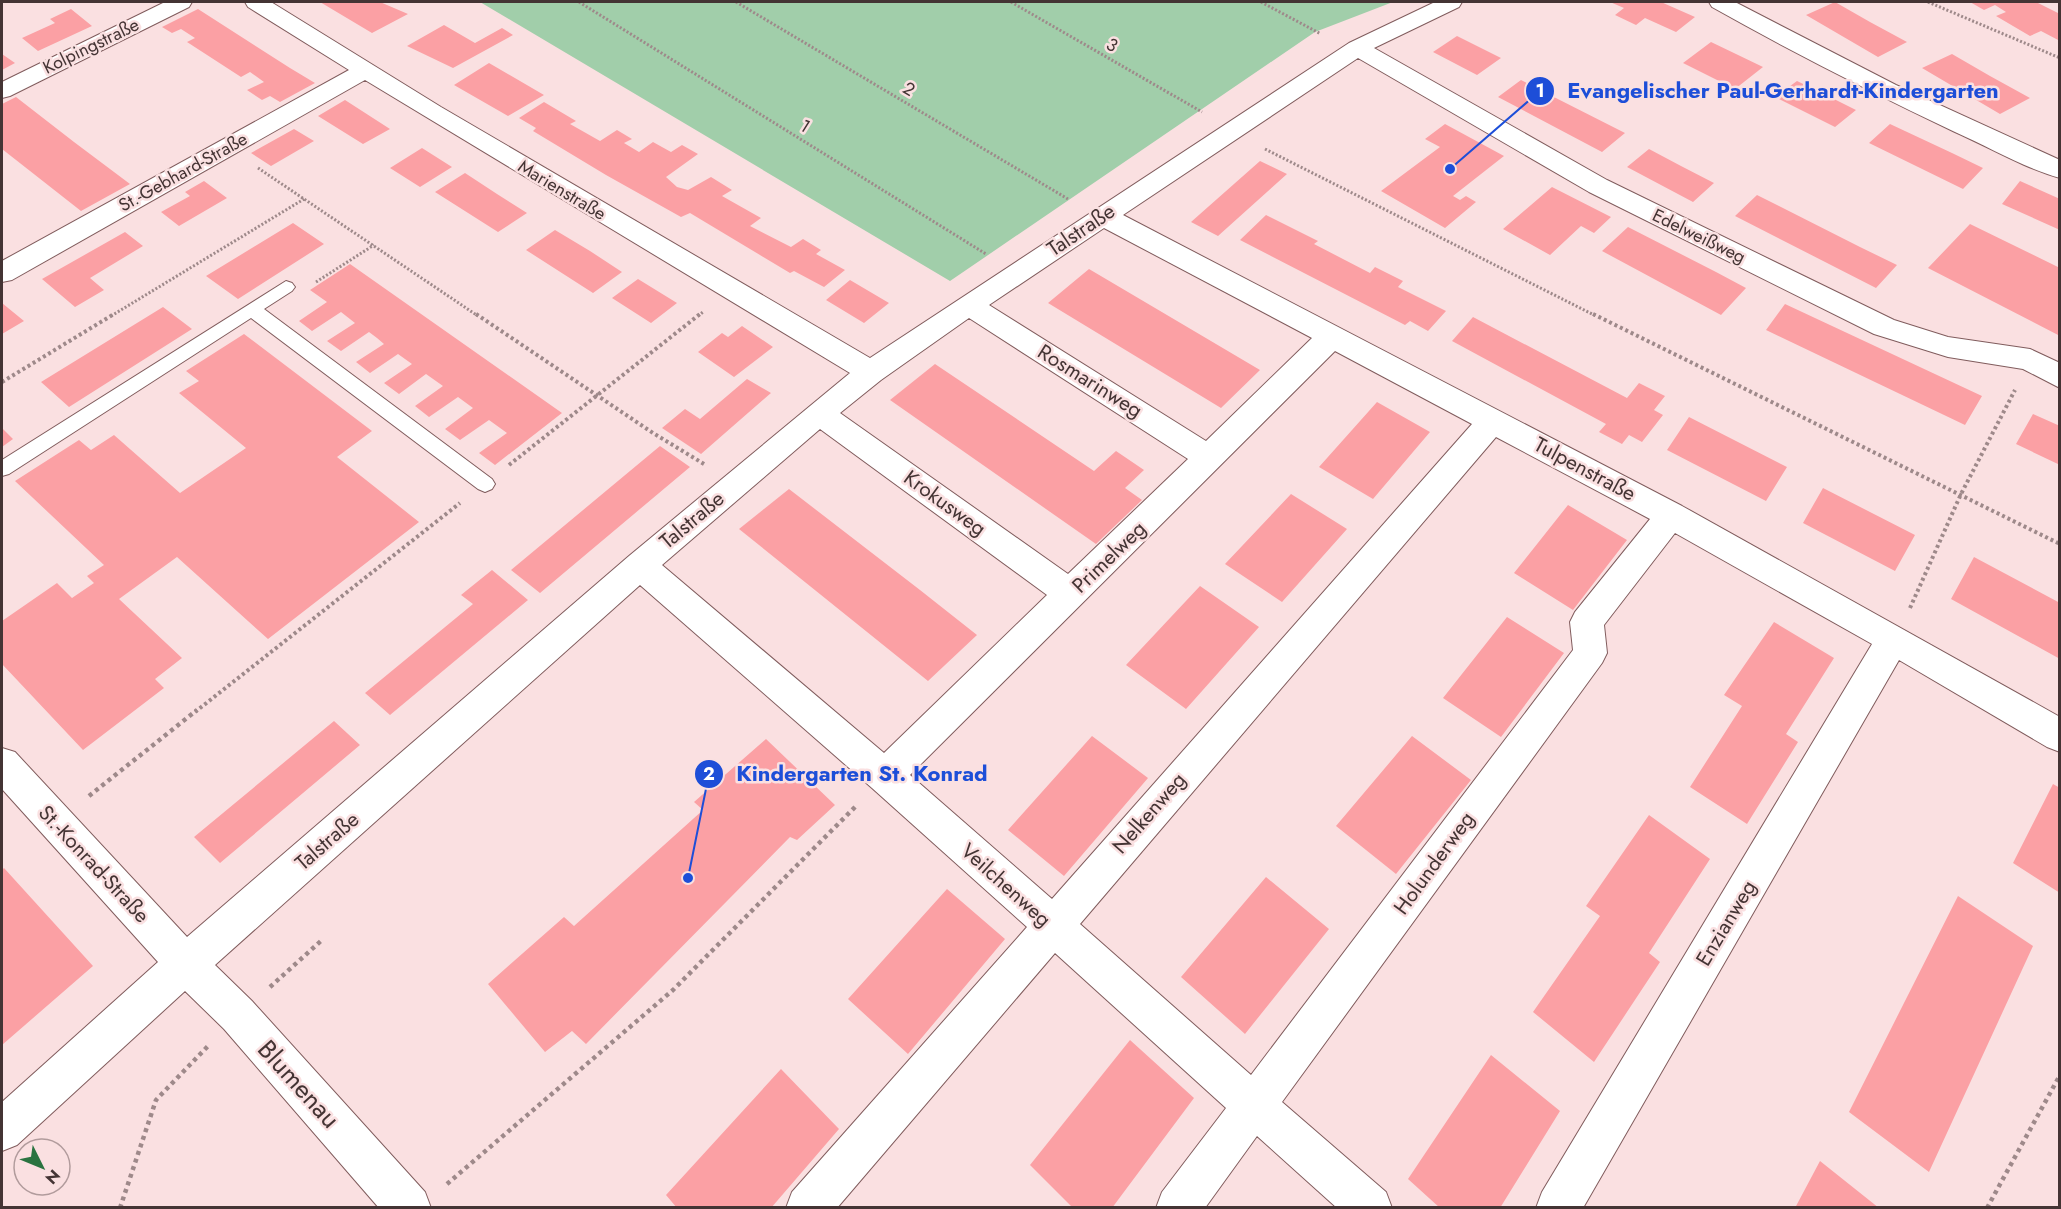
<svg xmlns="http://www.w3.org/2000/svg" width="2061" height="1209" font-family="Jost,sans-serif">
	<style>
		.green { fill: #a1ceaa }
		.building { fill: #fba0a4 }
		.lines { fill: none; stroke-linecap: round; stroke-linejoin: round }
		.lane-casing { stroke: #805c5d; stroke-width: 2 }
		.street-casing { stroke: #805c5d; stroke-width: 2 }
		.path-far2 { stroke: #9e898a; stroke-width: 3; stroke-dasharray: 2 2; stroke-linecap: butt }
		.path-far1 { stroke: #9e898a; stroke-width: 4; stroke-dasharray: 3 3; stroke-linecap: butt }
		.path { stroke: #9e898a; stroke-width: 4.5; stroke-dasharray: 4 4; stroke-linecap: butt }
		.lane { fill: #fff; fill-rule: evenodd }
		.street { fill: #fff; fill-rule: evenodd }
		.labels { text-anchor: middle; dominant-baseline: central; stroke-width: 5; stroke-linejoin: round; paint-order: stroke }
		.far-street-label { font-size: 18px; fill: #443434; stroke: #fae0e1 }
		.street-label { font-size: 21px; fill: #443434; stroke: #fae0e1 }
		.near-street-label { font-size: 26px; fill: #443434; stroke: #fae0e1 }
		.leader { fill: none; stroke: #1d4ed8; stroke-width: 2 }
		.callout-dot { fill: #1d4ed8; stroke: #fae0e1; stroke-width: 2 }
		.mark-label { font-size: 18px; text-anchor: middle; font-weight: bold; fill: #fff }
		.callout-label { font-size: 22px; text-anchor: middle; font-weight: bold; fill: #1d4ed8; stroke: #fae0e1; stroke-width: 5; stroke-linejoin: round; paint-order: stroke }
	</style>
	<rect width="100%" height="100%" fill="#fae0e1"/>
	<path class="green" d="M480,2H1393L1315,32L950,281Z"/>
	<path class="building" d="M320,2H380L408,14L372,33Z
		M1610,2H1661L1695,17L1676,32L1645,18L1636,25L1615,15L1624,8Z
		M1835,2L1870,22L1907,42L1878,57L1806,15Z
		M1970,2H2036L2060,14V41L2041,31L2030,36L1996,16L2006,12L1995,5L1984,10Z
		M71,9L92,26L38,51L22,38L55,23L50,19Z
		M198,9L290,68L315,83L280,102L270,96L262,100L247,90L264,82L250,72L241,77L187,42L195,38L181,29L172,33L162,27Z
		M444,25L475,43L502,28L513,35L453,68L407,46Z
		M1457,36L1501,58L1477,75L1433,52Z
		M1711,42L1736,54L1763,67L1735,89L1683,63Z
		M2,54L15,63L2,70Z
		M1952,54L1990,76L2030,98L2000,114L1922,68Z
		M489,63L544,95L508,116L454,85Z
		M1521,80L1546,93L1625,133L1602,152L1498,97Z
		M1797,81L1826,95L1856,110L1835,127L1775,97Z
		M16,97L74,142L130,184L81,211L2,149V104Z
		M345,100L390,129L363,144L318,116Z
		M544,102L576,121L570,124L600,141L617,130L632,139L624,143L639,152L653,142L671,152L682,145L698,154L666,177L677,187L688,190L711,177L732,190L722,196L761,218L750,226L791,247L803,239L821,250L816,254L845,270L824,287L794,271L790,273L690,213L681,217L606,175L533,131L536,128L519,118Z
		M1445,124L1504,156L1453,196L1460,200L1466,196L1476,202L1445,228L1381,191L1440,147L1425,139Z
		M1890,124L1952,153L1983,168L1963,189L1869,143Z
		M294,129L314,141L271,166L251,153Z
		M422,148L452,167L420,187L390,168Z
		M1649,149L1681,166L1714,183L1693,202L1627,167Z
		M1260,161L1287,174L1218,236L1191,222Z
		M465,173L497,194L527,213L498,232L435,192Z
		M204,181L227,198L179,226L161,212L190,196L185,192Z
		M2020,181L2060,199V230L2002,204Z
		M1552,187L1611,217L1594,233L1581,226L1550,255L1503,229Z
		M1757,195L1860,247L1897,265L1876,288L1735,216Z
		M1266,215L1318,241L1314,244L1370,273L1375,267L1403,281L1398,287L1446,311L1428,331L1410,321L1405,325L1240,240Z
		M293,223L324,244L238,299L206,276Z
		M1970,224L2060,268V336L1928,268Z
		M1628,227L1716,272L1746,288L1721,315L1602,251Z
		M555,230L590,251L622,272L593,293L526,250Z
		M125,232L143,246L90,278L104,290L75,307L42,279Z
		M350,264L562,413L495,465L479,453L507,433L489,420L460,440L445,429L473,408L458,397L429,417L415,406L443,386L426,374L399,394L384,383L412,364L398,354L370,373L356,362L384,344L377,338L369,332L341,351L327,341L355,323L341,312L312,331L299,321L327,302L310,290Z
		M1089,269L1172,318L1260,370L1221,408L1048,303Z
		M638,279L677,303L651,323L612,298Z
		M850,280L889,303L864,323L826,300Z
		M2,303L24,321L2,334Z
		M1785,304L1982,396L1965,425L1766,330Z
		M163,307L192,329L69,407L41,382Z
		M1473,317L1627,398L1639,383L1665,396L1654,410L1663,415L1642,442L1629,435L1622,444L1599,432L1606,424L1452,341Z
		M742,326L773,347L734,377L698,352L722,333L728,337Z
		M244,334L372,431L337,457L419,522L268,639L177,557L119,599L182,658L155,679L164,688L83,750L2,664V621L57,583L72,598L94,583L87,576L104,565L15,481L79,440L91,450L114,435L180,493L246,448L179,393L199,381L186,371Z
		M935,364L1094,471L1116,451L1144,470L1125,488L1142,500L1096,544L890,400Z
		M747,379L771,393L701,454L662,428L685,409L700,419Z
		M1377,402L1430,432L1373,499L1319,467Z
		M2033,414L2060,426V465L2016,444Z
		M1689,417L1787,467L1766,501L1667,450Z
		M2,428L13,439L2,447Z
		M660,446L690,467L540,593L511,570Z
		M1823,488L1915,535L1895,571L1803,523Z
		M789,489L920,590L977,635L928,681L739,529Z
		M1291,494L1347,529L1282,602L1225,564Z
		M1568,505L1627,540L1573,610L1514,573Z
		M1974,557L2060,603V659L1951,599Z
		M492,570L528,600L390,715L365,693L473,604L461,595Z
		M1200,586L1259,627L1186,709L1126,665Z
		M1507,617L1564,653L1501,737L1443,698Z
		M1774,622L1834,658L1786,734L1798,742L1747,824L1690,787L1742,706L1724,695Z
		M334,721L360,745L220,863L194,837Z
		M1092,736L1148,778L1064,876L1008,830Z
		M1412,736L1471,780L1396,874L1336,826Z
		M766,739L835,805L797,840L790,837L586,1044L572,1031L545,1052L488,984L564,917L574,926L703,810L694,802Z
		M2053,784L2060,788V893L2013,863Z
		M1649,815L1710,859L1649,953L1660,962L1594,1062L1533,1012L1600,916L1586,906Z
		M4,868L93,966L2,1045V870Z
		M1266,877L1329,929L1245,1034L1181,977Z
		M947,889L1005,939L908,1054L848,999Z
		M1958,896L2033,946L1929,1172L1849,1112Z
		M1130,1040L1194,1098L1112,1208H1073L1030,1165Z
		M1491,1055L1560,1111L1500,1208H1440L1408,1179Z
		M781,1069L839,1129L771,1208H677L666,1195Z
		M1820,1161L1879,1208H1795Z"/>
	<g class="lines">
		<defs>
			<path id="lane" d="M286,281L292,283L295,287L292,291L264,309L492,479L495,484L492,489L485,492L478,489L251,318L9,474L2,476V460Z"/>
			<path id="street" d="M165,2H192L189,7L10,96L2,98V82Z
				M245,2H271L441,107L870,358L1349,43L1435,2H1462L1459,7L1374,48L1607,180L1894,320L1948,337L2030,349L2060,363V388L2023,369L1948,357L1874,334L1589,192L1358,58L1123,215L1682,506L2060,717V752L2047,747L1899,660L1583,1208H1536L1542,1192L1872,644L1675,533L1604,625L1607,653L1602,663L1282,1102L1386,1192L1392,1208H1337L1257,1136L1205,1208H1156L1162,1192L1226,1108L1055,953L837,1208H786L792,1192L1027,927L872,788L640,585L215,965L252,1001L425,1192L431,1208H379L224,1029L185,991L17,1145L2,1151V1102L158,962L2,789V748L15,752L187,937L629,556L850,373L365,80L12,280L2,282V261L349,70L248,7ZM1104,228L1312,338L1206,441L989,305ZM969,318L1188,459L1068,574L840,413L881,380ZM1335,351L1472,424L1052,899L910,775ZM820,429L1047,595L884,753L662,565ZM1496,437L1650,519L1575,612L1570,622L1573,650L1251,1075L1080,924Z
				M1709,2H1735L1896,85L2060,160V178C2024,168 1989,147 1955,132C1873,93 1792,52 1712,7Z"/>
		</defs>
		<use href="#lane" class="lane-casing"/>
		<use href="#street" class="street-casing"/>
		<path class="path-far2" d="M579,2L986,254
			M736,2L1068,199
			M1011,2L1202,112
			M1261,2L1321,34
			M1928,2L2060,58
			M1265,149L1596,316
			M258,168L478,316
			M316,282L374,245
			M111,316L304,199
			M698,316L703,312"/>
		<path class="path-far1" d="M476,314L653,433L704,464
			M1593,314L2060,544
			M2,382L114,314
			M509,465L700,314
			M1910,608L1961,494L2015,390
			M195,712L460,503"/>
		<path class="path" d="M89,796L197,710
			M270,987L322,940
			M447,1184L673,990L857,805
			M120,1208L156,1100L208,1046
			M1987,1208L2060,1075"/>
		<use href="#lane" class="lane"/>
		<use href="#street" class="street"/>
	</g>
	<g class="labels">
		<g class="far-street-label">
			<text transform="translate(1112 45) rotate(30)">3</text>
			<text transform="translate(91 46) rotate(-26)">Kolpingstraße</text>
			<text transform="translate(909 89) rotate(31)">2</text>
			<text transform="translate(805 126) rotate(32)">1</text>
			<text transform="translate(183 172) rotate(-29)">St.-Gebhard-Straße</text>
			<text transform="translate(562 190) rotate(31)">Marienstraße</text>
			<text transform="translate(1699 236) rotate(26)">Edelweißweg</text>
		</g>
		<g class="street-label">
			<text transform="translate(1081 230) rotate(-34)">Talstraße</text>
			<text transform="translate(1090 381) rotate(32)">Rosmarinweg</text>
			<text transform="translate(1585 469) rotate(28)">Tulpenstraße</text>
			<text transform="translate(945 503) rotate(36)">Krokusweg</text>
			<text transform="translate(692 520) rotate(-40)">Talstraße</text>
			<text transform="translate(1109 557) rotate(-44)">Primelweg</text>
			<text transform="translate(1149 813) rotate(-49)">Nelkenweg</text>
			<text transform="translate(327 841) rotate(-41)">Talstraße</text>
			<text transform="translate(1434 863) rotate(-54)">Holunderweg</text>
			<text transform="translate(94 864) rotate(47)">St.-Konrad-Straße</text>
			<text transform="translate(1006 885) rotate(42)">Veilchenweg</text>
			<text transform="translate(1726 923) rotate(-59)">Enzianweg</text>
		</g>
		<g class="near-street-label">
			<text transform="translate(299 1084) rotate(48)">Blumenau</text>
		</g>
	</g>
	<path class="leader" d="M1450 169L1540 91M688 878L709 774"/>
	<g class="callout-dot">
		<circle cx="1450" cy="169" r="6"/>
		<circle cx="688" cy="878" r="6"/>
		<circle cx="1540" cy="91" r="15"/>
		<circle cx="709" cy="774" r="15"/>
	</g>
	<g class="mark-label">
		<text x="1540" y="97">1</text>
		<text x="709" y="780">2</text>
	</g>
	<g class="callout-label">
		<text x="1783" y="98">Evangelischer Paul-Gerhardt-Kindergarten</text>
		<text x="862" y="781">Kindergarten St. Konrad</text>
	</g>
	<rect width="2061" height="1209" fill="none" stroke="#443434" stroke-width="6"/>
	<g transform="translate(42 1167) rotate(133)"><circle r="28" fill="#fae0e1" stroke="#b19b9c" stroke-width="1.5"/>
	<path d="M0-4.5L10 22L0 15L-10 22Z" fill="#2a7340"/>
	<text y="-9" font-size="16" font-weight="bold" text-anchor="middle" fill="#443434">N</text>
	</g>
</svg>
